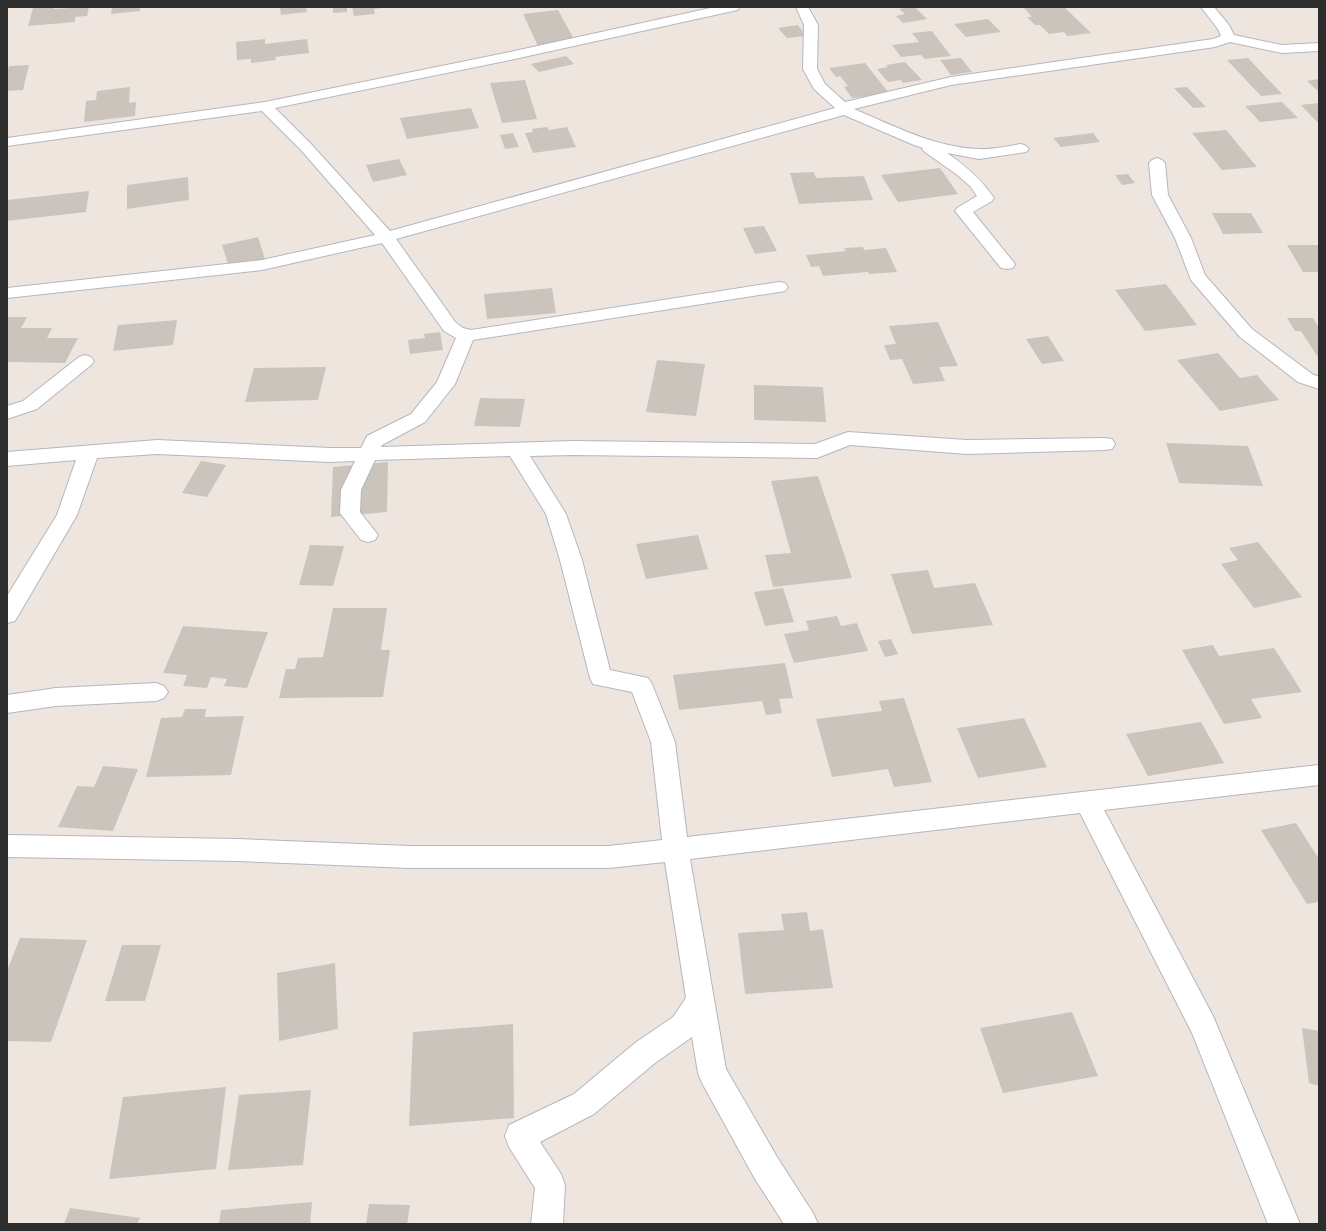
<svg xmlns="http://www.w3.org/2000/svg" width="1326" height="1231" font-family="'IBM Plex Sans',sans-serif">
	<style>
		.building { fill: #cac4bd }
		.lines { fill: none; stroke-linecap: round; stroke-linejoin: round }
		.minor-casing { stroke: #b3b7c0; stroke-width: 2 }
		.minor { fill: #fff; fill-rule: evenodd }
	</style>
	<rect width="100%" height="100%" fill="#efe5df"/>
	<path class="building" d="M54,7V9L89,7L87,16L75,17V22L28,26L33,8Z
		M112,7H140V11L111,14Z
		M280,7H306L307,12L281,15Z
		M333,7H347V12L333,13Z
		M352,7H382V8L374,9L375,14L354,16Z
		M910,7H915L927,19L903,23L896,16L905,14L899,9Z
		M1031,7H1064L1091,33L1067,36L1064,32L1049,34L1040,25H1035L1027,17H1032L1024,8Z
		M558,10L575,41L538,46L523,14Z
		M988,19L1001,32L966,37L954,24Z
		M798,25L806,36L787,38L778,28Z
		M932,31L951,56L925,59L921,55L901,57L892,45L919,42L912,33Z
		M265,39V44L307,39L309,53L275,57L276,60L251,63V59L237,60L236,42Z
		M566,56L574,64L539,72L531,64Z
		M961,58L972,72L951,75L940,60Z
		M1248,58L1282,94L1261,96L1227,60Z
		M905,62L922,80L903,83L901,80L888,82L877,69L888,67L886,65Z
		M865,63L889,93L852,98L844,87L848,86L840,76L836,77L829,68Z
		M29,65L23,90L7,91V73L9,66Z
		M1319,79V92L1307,81Z
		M525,80L537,119L502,123L490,83Z
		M130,87L129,103L136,102L135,116L84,122L86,101L96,100L97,91Z
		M1187,87L1206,107L1193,108L1174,88Z
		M1282,102L1298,118L1260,122L1245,106Z
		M1319,103V124L1301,105Z
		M471,108L479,128L407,139L400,118Z
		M547,127L549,130L567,127L576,147L533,153L525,133L533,132L532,129Z
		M1226,130L1257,167L1222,170L1192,133Z
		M513,133L519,147L505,149L500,135Z
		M1093,133L1100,142L1061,147L1053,138Z
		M399,159L407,175L373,182L366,165Z
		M940,168L958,194L898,202L881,175Z
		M814,172L816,178L864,176L873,200L799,204L790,173Z
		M1128,174L1135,183L1122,185L1115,175Z
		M188,177L189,200L127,209V185Z
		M89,191L86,212L7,221V200Z
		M1212,213H1251L1263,233L1223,234Z
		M764,226L777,251L755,254L743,228Z
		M258,237L265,259L229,267L222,245Z
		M1287,245H1319V272H1303Z
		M863,247L864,250L886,248L897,272L869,274L868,272L823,276L819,266L811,267L806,255L846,251L844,248Z
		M1166,284L1197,325L1145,331L1115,290Z
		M552,288L556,313L487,319L484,294Z
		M7,317H27L21,328H52L47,338H78L65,363L7,362Z
		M1287,318H1313L1319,328V359L1301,331H1295Z
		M177,320L173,345L113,351L118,325Z
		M938,322L958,366L939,367L945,381L913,384L902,359L890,360L884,345L896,344L889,326Z
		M440,332L443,350L410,354L408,340L425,338L424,334Z
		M1048,336L1064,361L1042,364L1026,339Z
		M1218,353L1240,378L1257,375L1279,400L1220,411L1177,360Z
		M657,360L705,364L696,416L646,412Z
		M326,367L318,400L245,402L254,368Z
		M754,385L823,387L826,422L754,420Z
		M480,398L525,399L520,427L474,426Z
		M1166,443L1248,446L1263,486L1179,483Z
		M201,461L226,465L207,497L182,493Z
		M388,462L387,512L331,517L333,467Z
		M818,476L852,578L773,587L765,555L791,553L771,481Z
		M698,535L708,569L646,579L636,544Z
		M1258,542L1302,597L1254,608L1221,564L1238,560L1229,548Z
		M310,545L344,546L333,586L299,585Z
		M928,570L934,588L975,583L993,625L912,634L891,574Z
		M783,588L794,622L765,626L754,592Z
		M333,608H387L381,650H390L383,697L279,698L286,669H295L298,658L323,657Z
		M837,616L841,626L857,623L868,651L794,663L784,634L809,630L806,621Z
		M183,626L268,632L247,688L224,686L227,679L211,677L207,688L183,686L187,675L163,673Z
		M891,639L898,654L885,657L878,641Z
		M1213,645L1219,656L1274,648L1302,692L1251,699L1262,718L1224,724L1182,650Z
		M785,663L793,698L779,699L782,713L766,715L762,701L679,710L673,675Z
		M904,698L932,782L894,787L888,769L832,777L816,719L882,711L879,701Z
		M185,709H206L205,717L244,716L231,775L146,777L161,718L182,717Z
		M1024,718L1047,767L978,778L957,728Z
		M1201,722L1224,763L1148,776L1126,734Z
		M103,766L138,769L113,831L58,827L77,786L94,787Z
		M1296,823L1319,859V902L1307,904L1261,830Z
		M807,912L810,931L823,929L833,988L745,994L738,933L784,930L781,914Z
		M20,938L87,940L51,1042L7,1041V971Z
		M122,945H161L145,1001H105Z
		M335,963L338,1029L279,1041L277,973Z
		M1072,1012L1098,1076L1003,1093L980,1028Z
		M513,1024L514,1118L409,1126L413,1032Z
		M1302,1028L1319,1031V1086L1309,1083Z
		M226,1087L216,1169L109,1179L123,1097Z
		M311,1090L303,1165L228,1170L239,1095Z
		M312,1202L310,1224H219L221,1210Z
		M369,1204L410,1205L407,1224H366Z
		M70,1208L140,1218L137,1224H64Z"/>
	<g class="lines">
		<defs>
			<path id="minor" d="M715,7H739L738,10L733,11L510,60L275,108L311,144L390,231L835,108L814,89L803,69L804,25L796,7H808L818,25L817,69L825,84L845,102L951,77L1213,39L1221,36L1218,29L1201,7H1214L1229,25L1234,35L1282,45L1319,43V51L1282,53L1230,42L1215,47L951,85L854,109C894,126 934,147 978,149C992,150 1007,146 1021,144L1026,146L1029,149L1026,152L979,159L947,153C966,166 981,179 994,198L992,201L973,212L1015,264L1013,268L1007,269L1001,268L955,211L957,208L977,196L970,186L956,174L925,152L922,149L923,148L914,145L844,115L396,239L456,323L463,328L471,330L779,282L785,283L788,287L785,291L779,292L473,340L455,384L425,422L382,445L381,447L572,441L815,444L848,432L967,440L1105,438L1112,439L1115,444L1112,449L1105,450L967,454L850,445L817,458L572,455L530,456L566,514L582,560L610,670L648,678L652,684L675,742L687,837L1319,765V785L1104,810L1213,1016L1300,1224H1268L1192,1033L1080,813L690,859L726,1069L777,1157L813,1213L818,1224H784L755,1179L702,1083L698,1073L692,1037L655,1063L594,1114L540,1142L561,1174L565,1185L563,1224H531L535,1188L509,1147L505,1136L509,1125L574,1094L635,1043L673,1017L686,998L665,862L609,868H410L238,861L7,857V835L238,839L410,846H609L662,840L651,742L632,692L593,684L590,678L560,560L546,514L510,456L375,460L361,490L360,512L378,535L375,540L368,542L361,540L340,513L341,490L355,461L330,462L157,454L97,458L77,515L15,621L7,623V596L57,515L76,460L7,466V452L157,440L330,448H361L367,436L411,414L437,382L456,338L444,331L382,243L262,270L7,298V288L262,260L375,235L301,150L262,111L7,146V138L265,102L510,52Z
				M1157,158L1162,160L1165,163L1168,195L1191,238L1205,275L1252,329L1312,374L1319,377V389L1298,382L1240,337L1191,280L1175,238L1152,195L1149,163L1152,160Z
				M85,355L91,357L94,361L91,365L37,409L7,419V406L23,401L79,357Z
				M156,683L164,686L168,692L164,698L156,701L56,706L7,713V695L56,688Z"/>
		</defs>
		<use href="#minor" class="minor-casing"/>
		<use href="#minor" class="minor"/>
	</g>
	<rect width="1326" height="1231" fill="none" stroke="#2d2d2d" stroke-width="16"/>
</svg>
